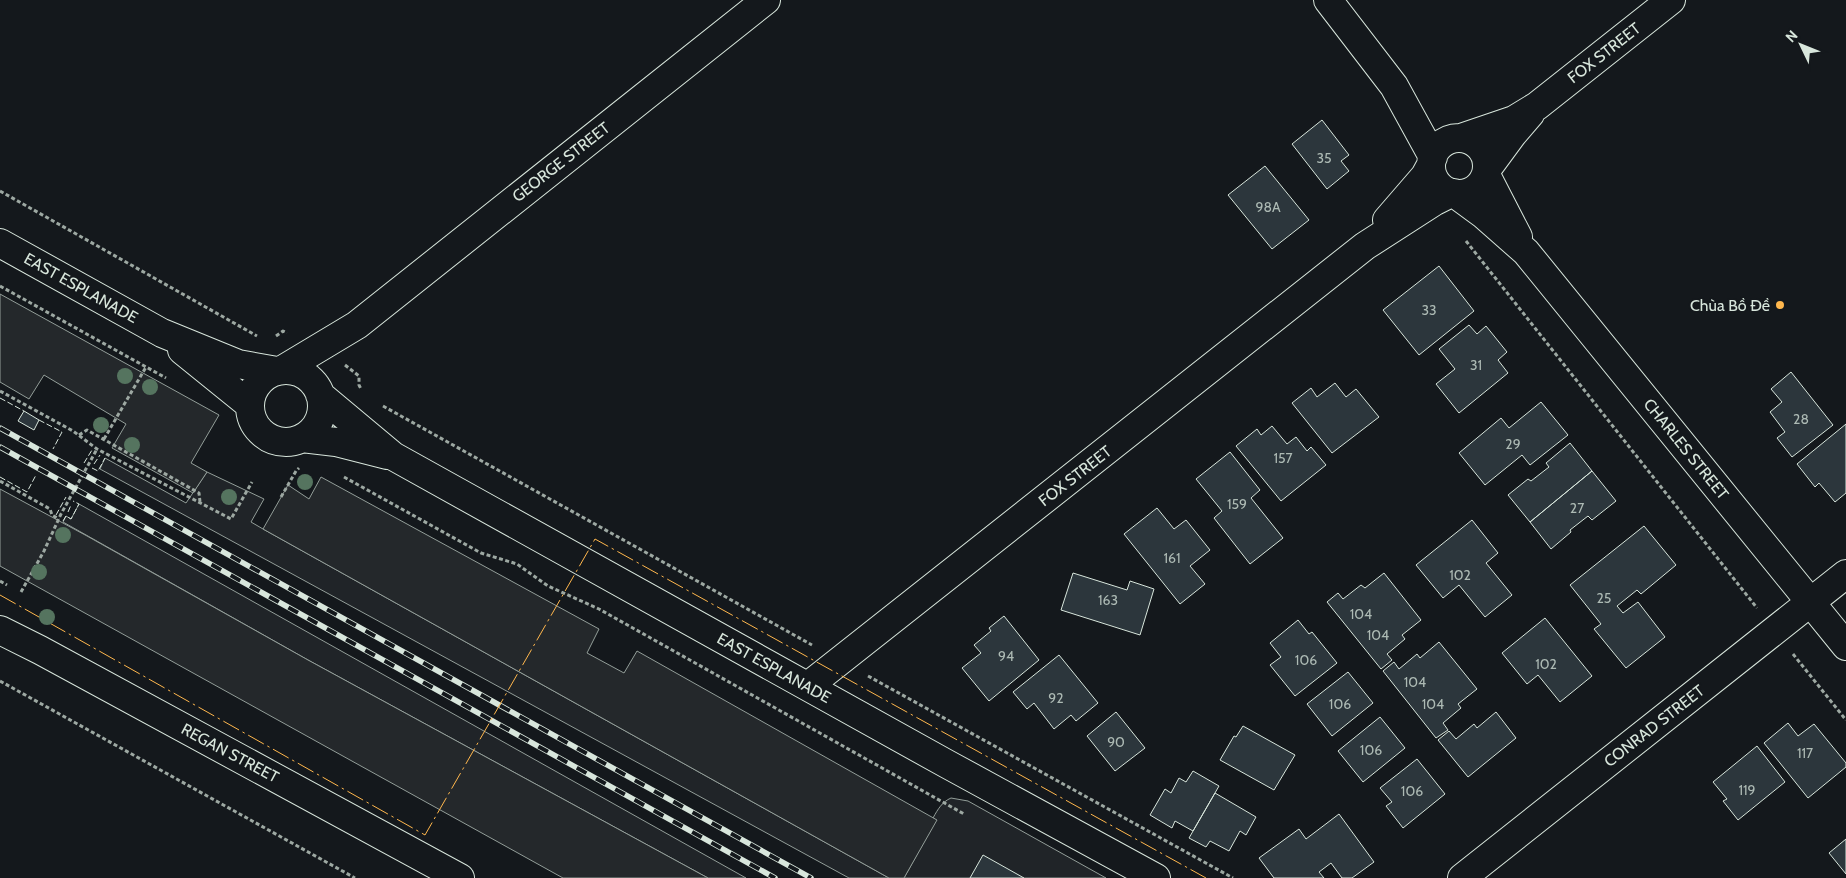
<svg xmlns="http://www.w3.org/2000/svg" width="1846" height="878" font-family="Cabin,sans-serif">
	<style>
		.green { fill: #202428; stroke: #939e99 }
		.parking { fill: #24282b; stroke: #939e99 }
		.building { fill: #2c363c; stroke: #d8e6dc }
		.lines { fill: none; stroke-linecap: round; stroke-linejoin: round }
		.minor-casing { stroke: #d8e6dc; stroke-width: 30 }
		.path { stroke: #9da8a2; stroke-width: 3; stroke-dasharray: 4 2.5; stroke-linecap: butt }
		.minor { stroke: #14181c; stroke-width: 28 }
		.rail-casing { stroke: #d8e6dc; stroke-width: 5.5 }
		.rail { stroke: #14181c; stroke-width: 4; stroke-dasharray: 11; stroke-linecap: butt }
		.fence { stroke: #d8e6dc; stroke-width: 1; stroke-dasharray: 6 2.5; stroke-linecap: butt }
		.power { stroke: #ffb74d; stroke-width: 1; stroke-dasharray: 18 4 2.5 4; stroke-linecap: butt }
		.tree { fill: #55745f }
		.poi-dot { fill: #ffb74d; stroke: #14181c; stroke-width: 2 }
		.labels { text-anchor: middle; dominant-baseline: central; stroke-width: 4; stroke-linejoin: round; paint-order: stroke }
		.number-label { font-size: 14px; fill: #adbab4 }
		.street-label { font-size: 16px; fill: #d8e6dc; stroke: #14181c }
		.poi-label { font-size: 16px; fill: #d8e6dc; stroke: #14181c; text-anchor: end }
	</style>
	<rect width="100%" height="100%" fill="#14181c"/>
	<path class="green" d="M105,458L186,503L207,472L264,499L251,522L263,529L889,878H849L100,469Z
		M79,504L746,878H708L308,660L63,522L66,516L71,519Z
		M951,798L968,801L1106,878H904L936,820L933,818C938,809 942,802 951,798Z"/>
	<path class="parking" d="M0,294L219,415L191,463L207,472L193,493L112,448L126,424L44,375L29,399L0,382Z
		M321,477L599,629L587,653L624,673L637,651L937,820L904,878H889L263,529L288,485L309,499Z
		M0,489L87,536L308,660L708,878H563L0,566Z"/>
	<path class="building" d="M1322,120L1349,155L1341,161L1349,171L1327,189L1292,144Z
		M1265,166L1309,220L1272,249L1228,195Z
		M1439,266L1474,311L1419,355L1383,310Z
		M1469,325L1477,334L1486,326L1507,352L1498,360L1508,373L1459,413L1436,384L1455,369L1439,349Z
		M1791,372L1833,425L1792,457L1777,438L1785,432L1770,412L1782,402L1771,389Z
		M1335,383L1346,397L1356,389L1379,417L1332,453L1292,403L1311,388L1317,397Z
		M1541,402L1568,435L1530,465L1522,455L1485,485L1459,453L1501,418L1509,428Z
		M24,411L39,420L34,430L18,421Z
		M1846,424V493L1835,502L1819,483L1815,487L1797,464Z
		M1272,426L1287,444L1296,437L1307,451L1311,447L1326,465L1281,501L1236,446L1257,429L1261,435Z
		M1570,443L1592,471L1530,522L1508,495L1528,479L1531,481L1549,467L1546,463Z
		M1230,452L1260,490L1251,498L1283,538L1250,564L1214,518L1222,511L1196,479Z
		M1592,471L1616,501L1592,520L1588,516L1570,530L1571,532L1551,549L1530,522Z
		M1157,508L1174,529L1186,520L1210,550L1190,566L1205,584L1180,604L1124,534Z
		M1472,520L1498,553L1486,563L1512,595L1485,617L1459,585L1443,598L1416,565Z
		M1644,526L1676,565L1641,594L1637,590L1617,606L1623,613L1638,602L1665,637L1626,668L1594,629L1601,624L1570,585Z
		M1073,573L1127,590L1130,581L1154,589L1140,635L1061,610Z
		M1384,573L1421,620L1402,635L1405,639L1387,654L1392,660L1381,669L1327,602L1338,593L1343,599L1361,585L1365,588Z
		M1004,616L1039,660L989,701L962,668L981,653L974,645L991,631L989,628Z
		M1545,618L1592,676L1560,702L1538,675L1527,684L1502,653Z
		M1298,620L1309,634L1312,632L1337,663L1295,696L1270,665L1281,657L1270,643Z
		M1439,642L1477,689L1458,704L1461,708L1443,723L1448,730L1436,738L1383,671L1394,662L1399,669L1417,654L1420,658Z
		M1059,655L1098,703L1076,721L1071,715L1054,729L1034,703L1027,709L1013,692Z
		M1348,672L1373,703L1332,736L1307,704Z
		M1116,712L1145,748L1115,771L1087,736Z
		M1496,712L1516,738L1468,777L1438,740L1449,731L1456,739L1474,724L1477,728Z
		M1380,717L1405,748L1363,782L1338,751Z
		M1788,723L1798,736L1814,724L1846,763V767L1808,798L1764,743Z
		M1243,726L1295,755L1274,790L1220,760L1234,736L1236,737Z
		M1757,746L1785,782L1738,820L1723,801L1727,799L1713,782Z
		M1417,759L1445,794L1403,828L1386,806L1392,802L1380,788Z
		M1193,771L1219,786L1193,831L1175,821L1172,828L1150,815L1165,789L1171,793L1179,778L1186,782Z
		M1215,793L1256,817L1246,835L1240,831L1229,851L1210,841L1206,847L1189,838Z
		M1339,814L1374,862L1352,878H1342L1331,863L1319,872L1324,878H1274L1259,858L1299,829L1306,839Z
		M1846,839V874L1829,853Z
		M983,855L1024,878H970Z"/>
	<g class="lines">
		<defs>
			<path id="minor" d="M1328,0L1394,86L1433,157
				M1461,138L1514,120L1537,106L1671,0
				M1431 166a28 28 0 1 1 56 0a28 28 0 1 1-56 0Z
				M1487,169L1512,135L1530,114
				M1486,175L1518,237
				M1454,193L1484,215L1526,252L1846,646
				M1387,220L1425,176L1431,165
				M0,243L162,333L238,364L277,371
				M182,350L250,405
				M282,370L357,325L766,0
				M250 406a36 36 0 1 1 72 0a36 36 0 1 1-72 0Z
				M320,395L393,456L947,764L1156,878
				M302,438L336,442L387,455
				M0,630L40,650L460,878
				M808,686L1365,246L1435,201L1451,193
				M1462,878L1846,574"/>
		</defs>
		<use href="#minor" class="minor-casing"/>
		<path class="path" d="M0,191L257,336
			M1466,241L1757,608
			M0,286L166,378
			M276,336L283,331L287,333
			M345,365L359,376V385L361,389
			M0,391L73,431L97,449L231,519L252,482
			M383,406L812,645
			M79,435L87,430L199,493L200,502
			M104,439L146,367
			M344,477L481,553L517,564L548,586L599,609L964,814
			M0,481L50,509L52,515L59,519
			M281,497L296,471L299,468
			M0,581L7,585
			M21,592L44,551L61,514L97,449
			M1793,654L1846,720
			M868,676L1233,878
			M0,681L355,878"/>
		<use href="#minor" class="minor"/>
		<defs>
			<path id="rail" d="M0,428L811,878
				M0,447L775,878"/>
		</defs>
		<use href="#rail" class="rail-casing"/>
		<use href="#rail" class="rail"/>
		<path class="fence" d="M0,398L24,411
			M39,420L62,432L53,449
			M84,463L92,450
			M94,464L100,455
			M92,468L98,471L105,458
			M0,477L27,492L36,475
			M68,512L71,505
			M56,515L66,497
			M63,521L66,516L71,519L79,504L73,501"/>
		<path class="power" d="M0,595L425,835L595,539L1206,878"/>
	</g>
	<g class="tree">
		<circle cx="125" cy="376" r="8"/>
		<circle cx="150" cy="387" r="8"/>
		<circle cx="101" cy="425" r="8"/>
		<circle cx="132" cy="445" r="8"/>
		<circle cx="305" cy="482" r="8"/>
		<circle cx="229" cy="497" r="8"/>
		<circle cx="63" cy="535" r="8"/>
		<circle cx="39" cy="572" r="8"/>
		<circle cx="47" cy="617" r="8"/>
	</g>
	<circle class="poi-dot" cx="1780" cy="305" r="5"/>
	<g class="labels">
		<g class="number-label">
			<text x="1324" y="158">35</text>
			<text x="1268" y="207">98A</text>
			<text x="1429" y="310">33</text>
			<text x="1476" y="365">31</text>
			<text x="1801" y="419">28</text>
			<text x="1513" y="444">29</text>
			<text x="1283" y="458">157</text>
			<text x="1237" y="504">159</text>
			<text x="1577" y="508">27</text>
			<text x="1172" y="558">161</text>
			<text x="1460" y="575">102</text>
			<text x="1604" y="598">25</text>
			<text x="1108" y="600">163</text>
			<text x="1361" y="614">104</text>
			<text x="1378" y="635">104</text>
			<text x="1006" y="656">94</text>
			<text x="1306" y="660">106</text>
			<text x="1546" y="664">102</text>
			<text x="1415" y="682">104</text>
			<text x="1056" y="698">92</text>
			<text x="1340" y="704">106</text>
			<text x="1433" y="704">104</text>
			<text x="1116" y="742">90</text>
			<text x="1371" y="750">106</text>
			<text x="1805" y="753">117</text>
			<text x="1747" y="790">119</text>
			<text x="1412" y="791">106</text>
		</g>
		<g class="street-label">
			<text transform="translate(1604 53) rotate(-38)">FOX STREET</text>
			<text transform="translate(561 162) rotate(-38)">GEORGE STREET</text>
			<text transform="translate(81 288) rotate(29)">EAST ESPLANADE</text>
			<text transform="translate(1686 449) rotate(51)">CHARLES STREET</text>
			<text transform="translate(1075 476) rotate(-38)">FOX STREET</text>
			<text transform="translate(774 668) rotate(29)">EAST ESPLANADE</text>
			<text transform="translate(1654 726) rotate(-38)">CONRAD STREET</text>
			<text transform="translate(230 753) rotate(28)">REGAN STREET</text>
		</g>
		<g class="poi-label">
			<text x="1770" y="305">Chùa Bồ Đề</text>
		</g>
	</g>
	<g transform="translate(1801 45) rotate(313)" stroke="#14181c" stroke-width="4" paint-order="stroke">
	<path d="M0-4L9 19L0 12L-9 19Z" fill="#d8e6dc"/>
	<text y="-8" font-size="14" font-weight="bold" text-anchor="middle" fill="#d8e6dc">N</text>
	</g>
</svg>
